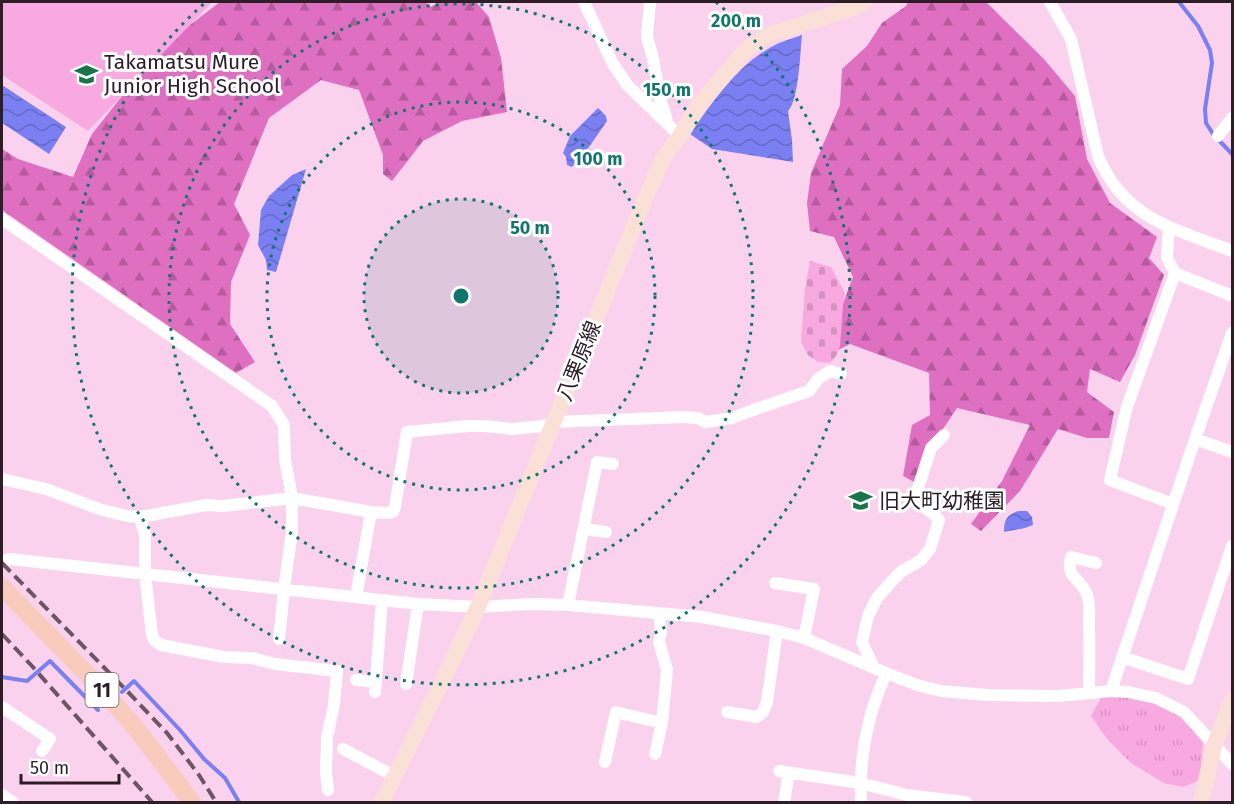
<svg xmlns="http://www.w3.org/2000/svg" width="1234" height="804" font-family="'Fira Sans','Noto Sans JP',sans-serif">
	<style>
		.grass { fill: url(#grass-tufts) }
		.forest { fill: url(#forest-firs) }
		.cemetery { fill: url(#cemetery-stones) }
		.green { fill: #f8a9e0 }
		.water { fill: url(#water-waves) }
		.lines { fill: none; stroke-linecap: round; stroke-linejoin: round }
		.stream { stroke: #7a80f2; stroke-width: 4 }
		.minor { stroke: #fff; stroke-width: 12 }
		.major { stroke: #fbe0d7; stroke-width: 16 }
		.highway { stroke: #f9cbbc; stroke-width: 18 }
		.rail { stroke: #6c5564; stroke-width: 4; stroke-dasharray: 12 6; stroke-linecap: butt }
		.ring { fill: none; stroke: #0f766e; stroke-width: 3; stroke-dasharray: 3 6 }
		.labels { text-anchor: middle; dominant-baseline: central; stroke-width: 6; stroke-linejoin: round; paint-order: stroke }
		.shield { fill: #fff; stroke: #6b6168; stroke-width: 1.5 }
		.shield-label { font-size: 20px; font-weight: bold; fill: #2c1d27 }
		.poi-label { font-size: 21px; fill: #2c1d27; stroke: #fff; text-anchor: start }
		.street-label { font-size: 21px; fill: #2c1d27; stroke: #fff }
		.centre { fill: #0f766e; stroke: #fff; stroke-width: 3 }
		.ring-label { font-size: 18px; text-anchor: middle; font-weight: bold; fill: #0f766e; stroke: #fff; stroke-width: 6; stroke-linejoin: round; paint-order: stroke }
	</style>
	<defs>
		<pattern id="grass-tufts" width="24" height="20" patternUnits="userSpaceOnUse" patternTransform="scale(1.5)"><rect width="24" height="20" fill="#f8a9e0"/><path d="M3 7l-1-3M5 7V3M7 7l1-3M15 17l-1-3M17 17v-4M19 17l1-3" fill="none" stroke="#d591c0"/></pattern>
		<pattern id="forest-firs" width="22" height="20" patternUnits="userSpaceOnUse" patternTransform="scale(1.5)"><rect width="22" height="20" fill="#df70c1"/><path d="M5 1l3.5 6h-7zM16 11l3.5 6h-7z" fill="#b55b9d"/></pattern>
		<pattern id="cemetery-stones" width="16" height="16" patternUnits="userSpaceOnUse" patternTransform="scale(1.5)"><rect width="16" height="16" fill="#f8a9e0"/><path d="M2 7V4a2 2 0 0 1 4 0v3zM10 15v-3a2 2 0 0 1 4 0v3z" fill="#d591c0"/></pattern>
		<pattern id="water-waves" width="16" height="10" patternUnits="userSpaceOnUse" patternTransform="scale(1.5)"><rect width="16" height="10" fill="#7a80f2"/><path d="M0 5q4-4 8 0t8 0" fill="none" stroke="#6468c4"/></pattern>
	</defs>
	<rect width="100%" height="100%" fill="#fbd2ed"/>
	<path class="grass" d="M1103,694L1156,700L1182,716L1203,743L1200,780L1183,787L1164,783L1131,763L1107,739L1091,716Z"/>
	<path class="forest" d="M220,2H426L430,7L441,2H476L489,17L501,58L507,112L462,121L423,141L392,181L383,174V155L359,90L321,80L269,118L234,204L250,235L231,282L230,324L255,362L236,373L2,210V149L18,159L73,177L92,134L160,48Z
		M908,2H986L1043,58L1075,96L1087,159L1110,203L1157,237L1149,258L1164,275L1135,355L1120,382L1090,369L1087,392L1114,412L1109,438H1087L1058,429L1020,491L981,531L971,524L1002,481L1030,425L957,408L941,432L914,482L903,476L912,425L930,415L929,373L850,344L832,353L833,330L853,277L834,237L810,231L807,203L811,173L840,105L842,69L867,46L882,23L906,6Z"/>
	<path class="cemetery" d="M810,261L831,267L844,291L840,346L836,356L830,363L818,362L808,355L801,342L805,288Z"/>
	<path class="green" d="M2,2H212L88,131L2,75Z"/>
	<path class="water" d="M802,35C800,53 799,100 788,111L792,140L793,162L712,149L690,134C714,100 740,61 779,43C787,40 794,38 802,35Z
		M2,85L66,127L49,154L2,123Z
		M598,108L606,116L607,121L589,147L572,167L567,165L566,157L563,153L570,136Z
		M306,169L276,272L267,270L266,260L258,245L261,210L269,196L292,175Z
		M1018,511H1027L1032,517L1033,525L1025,528L1004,532C1004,519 1007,515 1018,511Z"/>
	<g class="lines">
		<path class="stream" d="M1179,2L1198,26L1210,50L1212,63L1205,109L1206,123L1213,134L1232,154
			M2,677L27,681L50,661L98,710
			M122,692L134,681L180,730L204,759L225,778L239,802"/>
		<path class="minor" d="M584,2L613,64L628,86L680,136
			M650,2L647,37L653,58L660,99L666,117L667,123
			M1050,2L1071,39L1098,156C1124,219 1175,229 1232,251
			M1218,136L1232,118
			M2,219L272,406L284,425L285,459L292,498V531L284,590L279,639
			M1169,227L1167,258L1175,273L1232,296
			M1195,439L1232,452
			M2,479L46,489L102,510L127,516L140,517L206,505L223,506L292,498L371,512L389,513L393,512L395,507L407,432L467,426H485L512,429L543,426L554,422L683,417L698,418L705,422L732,418L753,410L809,391L819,378L830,371L841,374
			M1173,504L1110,480L1127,407L1175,273
			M140,517L145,536V574L152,635L155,641L161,645L224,657L252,658L275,664L337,671L334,705L327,737L326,771L328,790
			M584,529L606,532
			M2,561L10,559L418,604L478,607L533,604L568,605L702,617L777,631L804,638L886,673L917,685L941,691L988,695L1058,696L1111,691L1128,692L1156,698L1184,712L1232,764
			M775,583L814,589L804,638
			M356,597L371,512
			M568,605L597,462L613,464
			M1122,657L1188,679L1232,546
			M874,668L862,642L868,616L877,598L891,582L902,571L921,560L930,549L939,520C933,512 925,509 918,502V488L931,448L944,435
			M356,680L376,682
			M406,684L418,604
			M1111,691L1195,439L1232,333
			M375,692L382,600
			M1089,693C1089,671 1090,649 1089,626C1089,617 1090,607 1088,598C1083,577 1065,581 1071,557L1096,563
			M2,707L50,739L42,751
			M727,712L757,717L763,712L767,702L777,631
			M343,749L396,777
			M655,754L662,723L667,670L659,642L661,631L659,613
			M605,762L616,712L662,723
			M779,771L860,783L907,795L966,802
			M2,795L13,802
			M784,802L789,773
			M861,802C860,775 862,749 869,723C872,706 880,689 886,673"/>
		<path class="major" d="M382,802L439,688L478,607L645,199L663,159L680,136L700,104L746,49L769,35L856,7L864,2
			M1201,802L1214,746L1232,700"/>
		<path class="highway" d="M2,587L110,698L138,731L192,802"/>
		<path class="rail" d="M2,563L128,692L167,733L199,775L216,802
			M2,634L32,666L152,802"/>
	</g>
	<circle cx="461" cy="296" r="97" fill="#0f766e" fill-opacity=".12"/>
	<g class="ring">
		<circle cx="461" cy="296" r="97"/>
		<circle cx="461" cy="296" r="194"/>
		<circle cx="461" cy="296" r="292"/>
		<path d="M716 2A389 389 0 1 1 206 2"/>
	</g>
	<defs>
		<symbol id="school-bare" viewBox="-9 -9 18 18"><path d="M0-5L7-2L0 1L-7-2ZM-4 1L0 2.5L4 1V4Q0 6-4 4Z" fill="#16754b" stroke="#fff" stroke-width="2.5" paint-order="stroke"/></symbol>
	</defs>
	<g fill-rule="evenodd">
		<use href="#school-bare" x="70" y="58" width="33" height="33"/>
		<use href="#school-bare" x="844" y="484" width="33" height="33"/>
	</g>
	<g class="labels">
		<rect class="shield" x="85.5" y="673" width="33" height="34" rx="4.5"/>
		<g class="shield-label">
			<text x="102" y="690">11</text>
		</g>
		<g class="poi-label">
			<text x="104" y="62">Takamatsu Mure<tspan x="104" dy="24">Junior High School</tspan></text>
			<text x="879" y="501">旧大町幼稚園</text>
		</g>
		<g class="street-label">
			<text transform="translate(579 361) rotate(-68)">八栗原線</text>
		</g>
	</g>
	<circle cx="461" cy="296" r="9" class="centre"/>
	<g class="ring-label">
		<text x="736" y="27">200 m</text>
		<text x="667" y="96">150 m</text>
		<text x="598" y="165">100 m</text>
		<text x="530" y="234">50 m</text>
	</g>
	<rect width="1234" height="804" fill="none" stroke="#2c1d27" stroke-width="6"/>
	<path d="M21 774v9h98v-9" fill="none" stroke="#2c1d27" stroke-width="3"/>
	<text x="30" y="774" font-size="18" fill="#2c1d27" stroke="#ffffff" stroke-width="4.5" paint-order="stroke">50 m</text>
</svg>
